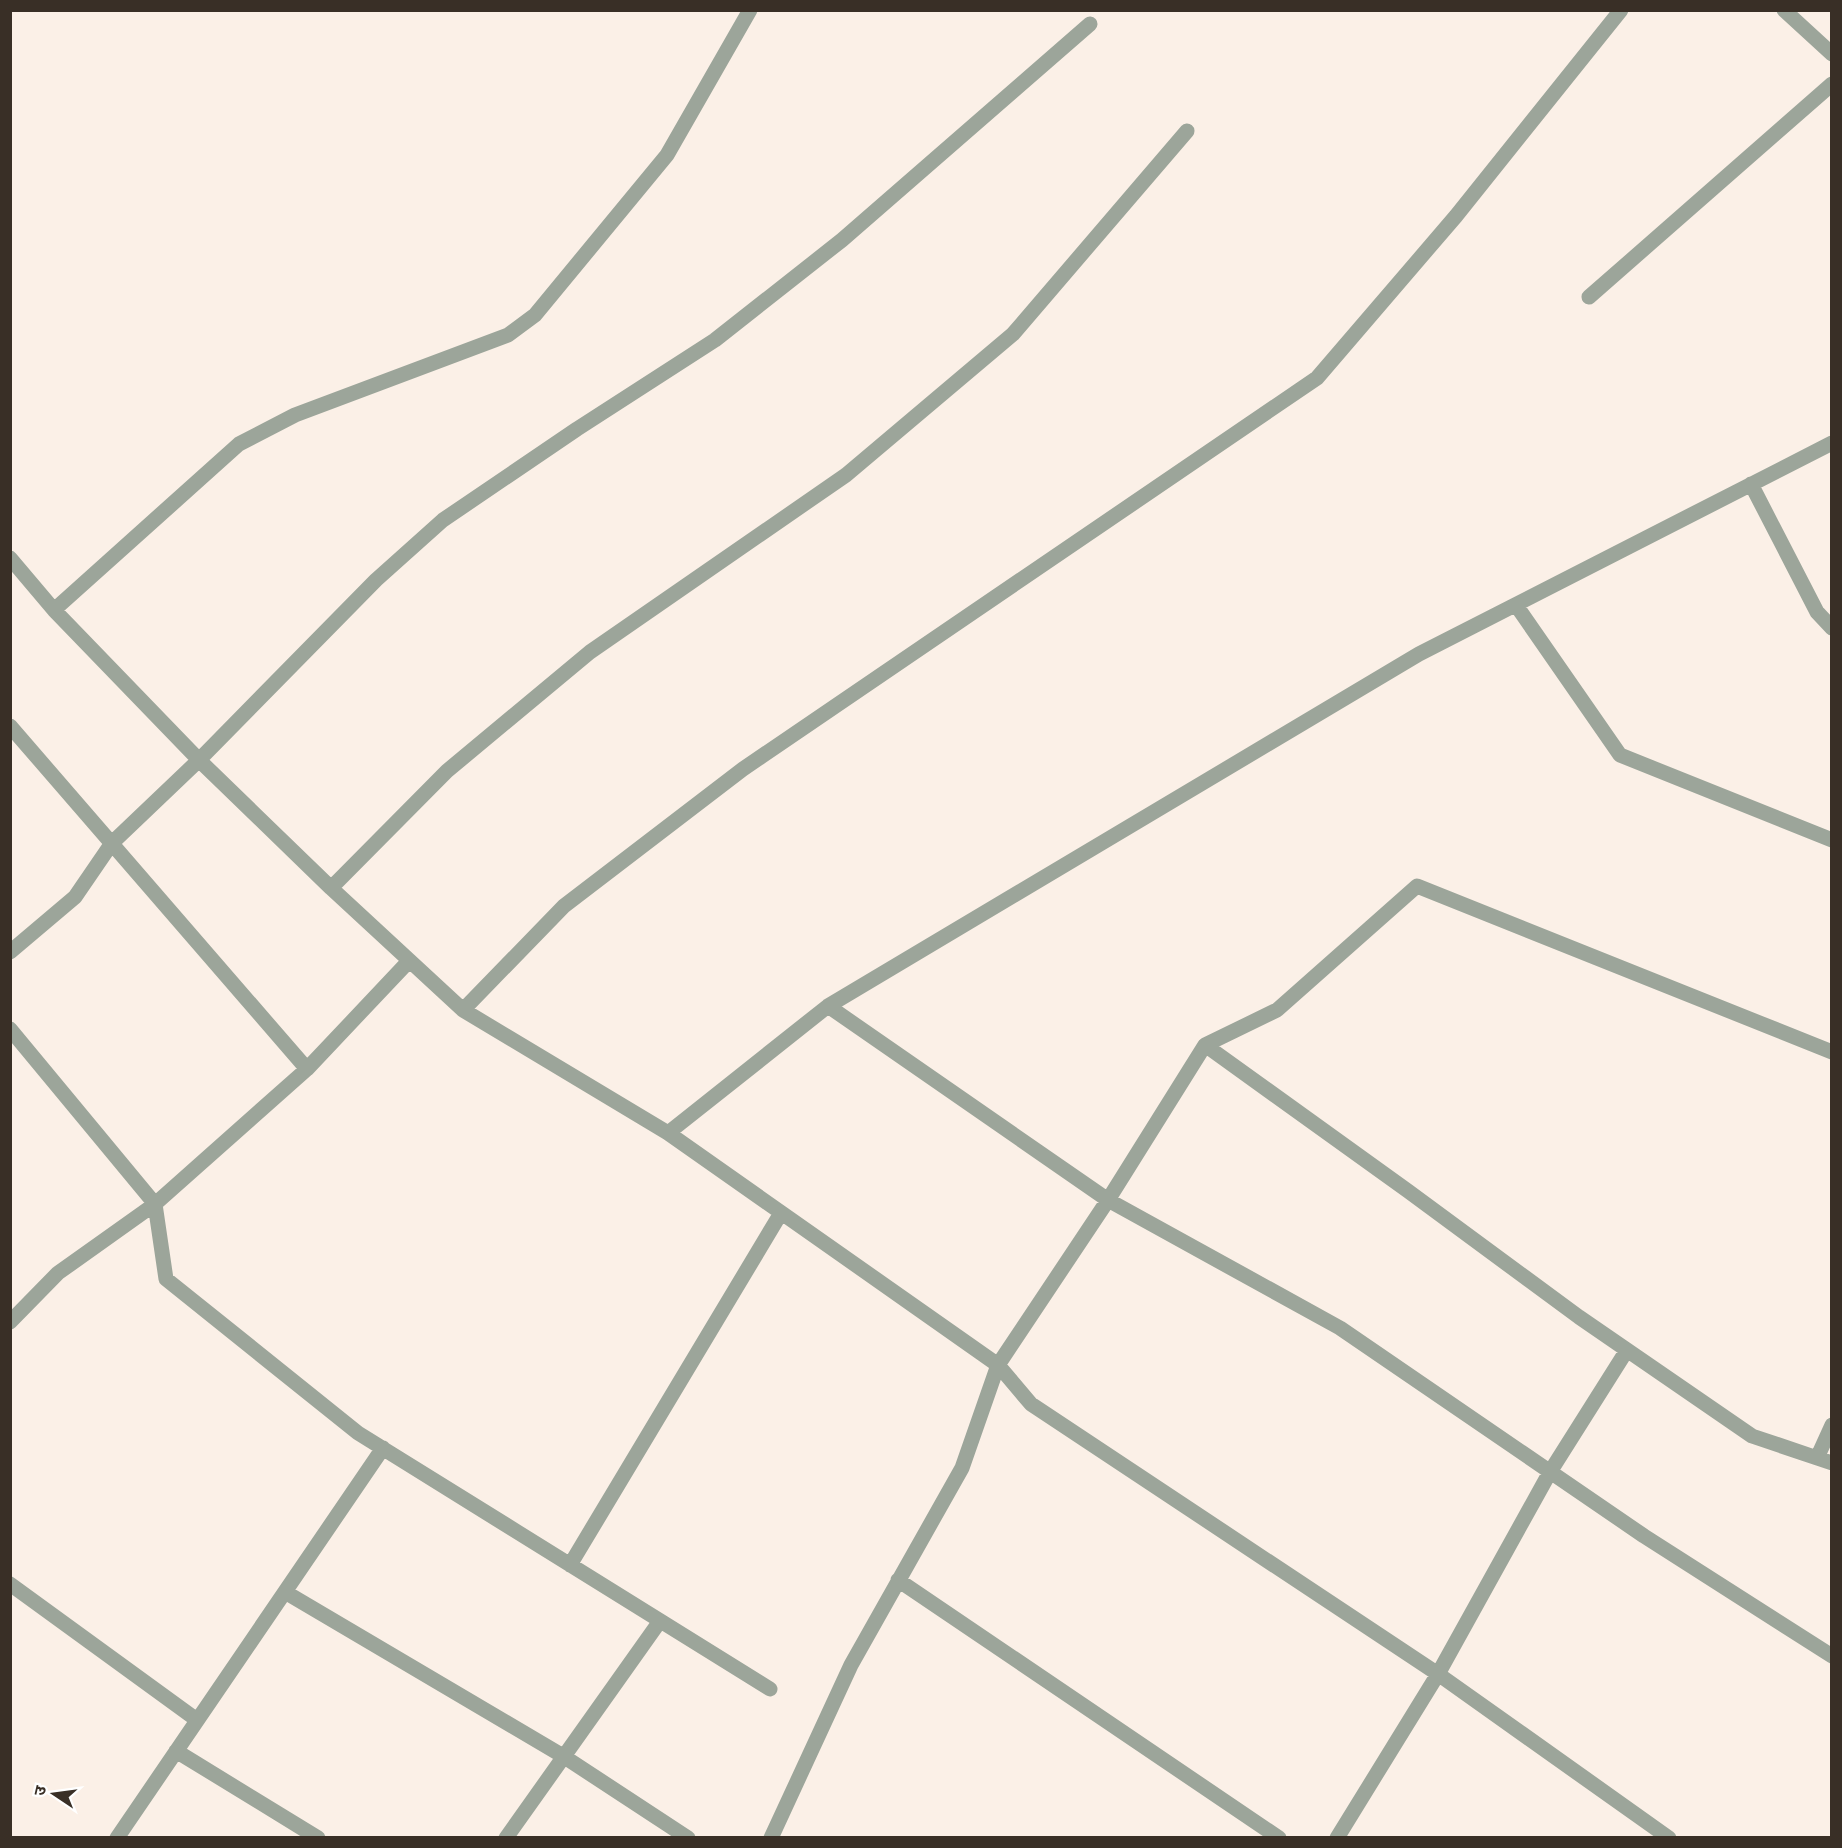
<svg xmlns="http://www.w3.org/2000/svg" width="1842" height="1848" font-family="'Source Sans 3','Noto Sans Devanagari',sans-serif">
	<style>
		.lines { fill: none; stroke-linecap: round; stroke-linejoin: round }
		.street { stroke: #9ca59a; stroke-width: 15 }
	</style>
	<rect width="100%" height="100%" fill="#fbf0e7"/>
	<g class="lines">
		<path class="street" d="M1784,10L1832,54
			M1589,297L1832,84
			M1751,484L1817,612L1832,628
			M10,558L54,610L199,760L331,888L463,1010L668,1133L828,1006L1419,654L1832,443
			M1516,605L1620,755L1832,840
			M54,610L239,444L295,415L508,335L535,315L667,155L750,10
			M10,726L307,1069
			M331,888L447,771L590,652L846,475L1013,334L1187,131
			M10,952L75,897L112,843L199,760L376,580L443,520L577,429L715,340L842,240L1090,24
			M828,1006L1108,1200L1340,1328L1644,1536L1832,1656
			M463,1010L564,906L743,769L1317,378L1456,216L1621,10
			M10,1029L155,1204L166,1279L358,1433L770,1689
			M1205,1045L1277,1010L1417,886L1832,1052
			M668,1133L998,1365L1108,1200L1205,1045L1408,1191L1579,1317L1752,1436L1832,1463
			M10,1322L58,1273L155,1204L307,1069L409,961
			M1817,1458L1832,1425
			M570,1565L781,1213
			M898,1580L1279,1838
			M10,1584L197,1720
			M285,1592L563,1756L688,1838
			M176,1751L318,1838
			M117,1838L383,1448
			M506,1838L660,1621
			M771,1838L851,1665L962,1468L998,1365L1031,1404L1438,1674L1669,1838
			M1337,1838L1438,1674L1550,1472L1627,1350"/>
	</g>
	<rect width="1842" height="1848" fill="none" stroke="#392f26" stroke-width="24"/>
	<g transform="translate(54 1794) rotate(283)" stroke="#ffffff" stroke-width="4.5" paint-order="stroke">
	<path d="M0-4.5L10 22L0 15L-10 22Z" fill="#392f26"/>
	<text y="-9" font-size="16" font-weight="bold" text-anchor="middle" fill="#392f26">उ</text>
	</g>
</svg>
